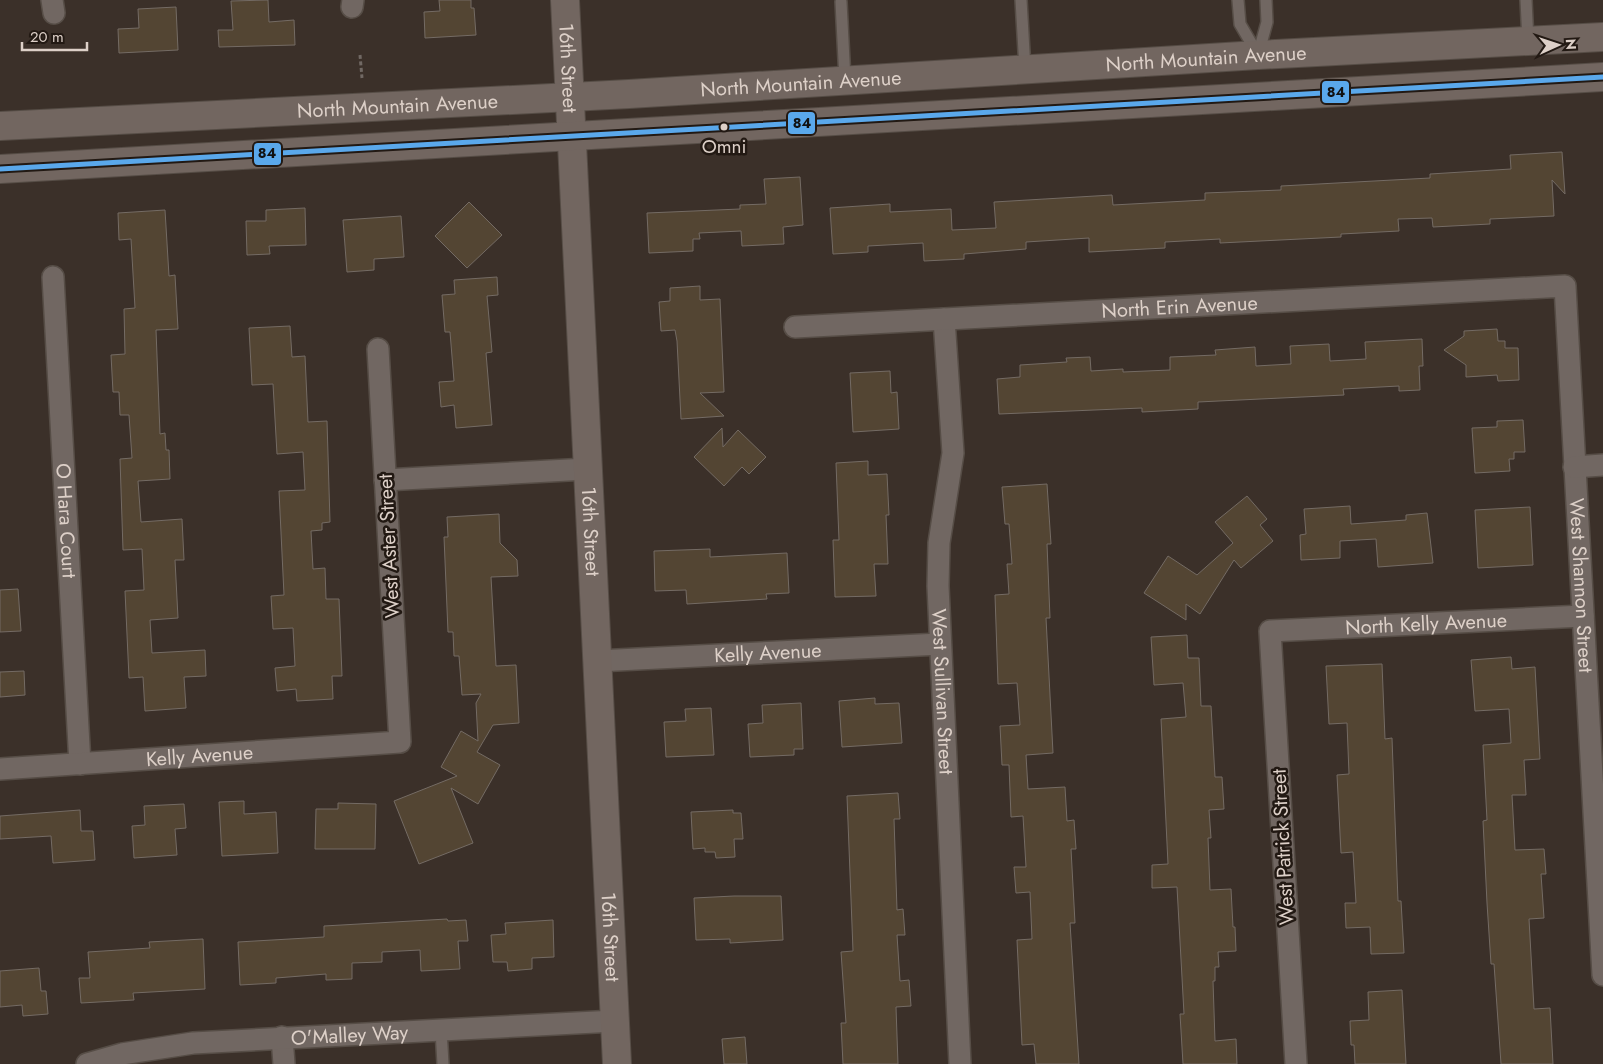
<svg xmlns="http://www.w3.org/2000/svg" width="1603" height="1064" font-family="Jost,sans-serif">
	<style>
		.building { fill: #534533; stroke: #746b64 }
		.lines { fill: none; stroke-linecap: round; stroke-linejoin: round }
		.service-casing { stroke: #564d46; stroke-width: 14 }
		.minor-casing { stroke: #564d46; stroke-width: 24 }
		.primary-casing { stroke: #564d46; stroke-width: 30 }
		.path { stroke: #716964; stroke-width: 3; stroke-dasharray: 4 2.5; stroke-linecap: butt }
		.service { stroke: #716762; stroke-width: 11 }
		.minor { stroke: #716762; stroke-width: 21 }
		.primary { stroke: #726660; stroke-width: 28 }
		.bus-1-casing { stroke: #221913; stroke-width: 9 }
		.bus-1 { stroke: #5aa8eb; stroke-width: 5 }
		.bus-dot { fill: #ddd0c8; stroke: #221913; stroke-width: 2 }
		.labels { text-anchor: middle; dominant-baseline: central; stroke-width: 5; stroke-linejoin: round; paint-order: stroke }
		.bus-label { font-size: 19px; fill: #ddd0c8; stroke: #221913 }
		.street-label { font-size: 20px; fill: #ddd0c8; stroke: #221913 }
		.line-badge { stroke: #221913; stroke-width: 2 }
		.pale-badge-label { font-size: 14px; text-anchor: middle; font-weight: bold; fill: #111 }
	</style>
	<rect width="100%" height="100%" fill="#3b3029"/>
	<path class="building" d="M268,0L269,22L294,20L295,45L219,47L218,30H233L231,1Z
		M439,0H471V8H474L476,35L425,38L424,12L440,11Z
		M176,7L178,50L119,53L118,29L139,28L138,9Z
		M1562,152L1565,194L1552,180L1554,216L1490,219V224L1433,227L1432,218L1398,219L1399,231L1341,234V237L1220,243V239L1165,242V248L1089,252V238L1026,242V249L964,254V259L924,261L923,243L868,246V252L833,254L830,208L890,204V212L951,209L952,230L996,228L994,202L1112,195L1113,205L1205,200V193L1281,190V186L1430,178V174L1511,169L1510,155Z
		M800,177L803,225L783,227L784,244L742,246L741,231L699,233L700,239H693V251L649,253L647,213L740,209V205L766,204L764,179Z
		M469,202L502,235L467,268L435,236Z
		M305,208L306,245L269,246L270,254L247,255L246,221H266V210Z
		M165,210L169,276L175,275L178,329L156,330L160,434L165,433L166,450H169L170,479L138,481L141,522L182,519L184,560H175L178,618L150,620L152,653L205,650L206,676L184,677L186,708L145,711L143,677L129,678L125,591L144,590L142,549L123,550L120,459L132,458L129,415H120L119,392H113L111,355L125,354L124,309L135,308L131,239L119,240L118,213Z
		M401,216L404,257L374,259V270L347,272L343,220Z
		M497,277L498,295L487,296L492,352L486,353L492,425L456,428L454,405L441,407L439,382L454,381L450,332H445L442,295L455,294L454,280Z
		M700,286V300L720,299L724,392L700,393L724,416L681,419L677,341L675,330L661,331L659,302L670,301V288Z
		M290,326L292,357L305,356L308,422L327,421L330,522L322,523V530L311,531L313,569L325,568L326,599H339L342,676H332L333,699L297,701L296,689L277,691L275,668L295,666L293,628L273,629L271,596L284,595L279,491L305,490L303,452L277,454L273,384L252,385L249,328Z
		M1497,329L1498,341H1505V348H1518L1519,380L1498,381L1497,375L1466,377V365L1444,350L1464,336V331Z
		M1422,339L1423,366H1419L1420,390L1399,391V386L1343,389L1344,395L1198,402V409L1142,412V408L999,414L997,379L1020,377V365L1067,362L1066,358L1090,357L1091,371L1123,369V372L1170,370V357L1216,355L1215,350L1255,347L1256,366L1291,364L1290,346L1329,344L1330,361L1366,359L1365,342Z
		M890,371L891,393L897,392L899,429L853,432L850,373Z
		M1523,420L1525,452H1514V459H1509L1510,471L1475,473L1472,428L1497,427V421Z
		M722,428L723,447L738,430L766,457L749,474L742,467L724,486L694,457Z
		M868,461V475L887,474L889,515H886L888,564H874L876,596L835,597L833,540H839L836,463Z
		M1047,484L1051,544H1047L1050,618H1046L1053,753L1026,755L1028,789L1065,787L1067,821L1074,820L1076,849H1071L1075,923H1070L1079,1064H1036L1034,1044L1022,1045L1017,940L1032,939L1030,892L1016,893L1014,867H1026L1023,816L1011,817L1009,765H1002L1000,726L1020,725L1017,683L998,684L995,595L1009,594L1007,564H1012L1009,524H1005L1002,487Z
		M1247,496L1267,519L1260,525L1273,541L1241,568L1234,560L1200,614L1186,604V620L1144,593L1168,556L1197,575L1233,543L1215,522Z
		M1350,506L1351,524L1406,520V515L1427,513L1433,563L1378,567L1376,539L1340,541V558L1301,560L1300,535L1306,534L1304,509Z
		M1530,507L1533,565L1478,568L1475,510Z
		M499,514L500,543L517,560L518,576L491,577L496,666L516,665L519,723L493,725L477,752L500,765L478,804L451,788L473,843L419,864L394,801L457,776L441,767L461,731L478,741L476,703L481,694L462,695L459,656H454L453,632H448L444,537H448L447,517Z
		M710,549V557L787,553L789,593L766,594L767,599L687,604L686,590L655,591L654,551Z
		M18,589L21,631L0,632V590Z
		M1187,635L1188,658H1199L1201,706H1211L1215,777H1222L1224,809L1209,810L1211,838H1208L1210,890L1231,889L1233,927H1235L1236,951L1218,952L1219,967H1215V981H1213L1215,1041L1236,1039L1237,1064H1183L1180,1014H1184L1177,887L1152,888V865L1168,864L1161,719L1186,717L1183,683L1154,685L1151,637Z
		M1511,657L1512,669L1535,667L1540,759L1524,760L1526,795H1512L1515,850L1544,849L1546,874H1541L1544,918L1529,919L1534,1009L1550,1008L1553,1064H1501L1494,964H1491L1487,903L1483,821L1487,820L1483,745L1511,743L1509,709L1475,711L1471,660Z
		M1382,664L1385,739L1392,738L1398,901H1401L1404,953L1371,954L1370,927L1346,928L1345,903H1356L1353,852L1341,853L1337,775L1349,774L1347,723L1329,724L1326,666Z
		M24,671L25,695L0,697V672Z
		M875,698V704L899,703L902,743L842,747L839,701Z
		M801,703L803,749H794V755L750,757L748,724L763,723L762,705Z
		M711,708L714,755L666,757L664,722L686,721L685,709Z
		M898,793L900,819H894L897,910L903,909L905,935H897L900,981L909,980L911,1006L896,1007L898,1064H843L841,1023H846L841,952L853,951L847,796Z
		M244,801V814L276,812L278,853L222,856L219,802Z
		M338,803L376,804L375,849H315L316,809H338Z
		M184,804L186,828L175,829L177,855L134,858L132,826L145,825L144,806Z
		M80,810L81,831H93L95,860L53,863L51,836L0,839V816Z
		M733,810V813H741L743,839H734L735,857L716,858L715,852H705V848L693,849L691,812Z
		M734,896H781L783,940L730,943V939L696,940L694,898Z
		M447,919L448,921L466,920L468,941H458L460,969L421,971L420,950L382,952V962L352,963V979L326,980V974L276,978V983L240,985L238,942L324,937V926Z
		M553,920L554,957L532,958V969L508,971L507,962H493L491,935L506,934L505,923Z
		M203,939L205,989L133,993L134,1000L81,1003L79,978H90L88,952L150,948L149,942Z
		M39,968L41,991H46L48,1014L23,1016L22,1005L0,1007V971Z
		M1402,990L1406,1064H1355L1354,1045H1351L1350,1021L1369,1020L1368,992Z
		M745,1037L747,1064H724L722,1039Z"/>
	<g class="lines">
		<defs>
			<path id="service" d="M1021,0L1025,69
				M1238,0L1240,24L1257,53
				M1526,0L1528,41
				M841,2L845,80
				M1258,55L1267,22L1266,0
				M441,1030L443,1064"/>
			<g id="minor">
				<path d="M52,0L54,13"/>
				<path d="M352,7L353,0"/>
				<path id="s1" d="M53,277L80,764"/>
				<path id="s2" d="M944,319L953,453L939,543L938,586L960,1064"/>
				<path id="s3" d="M795,327L1565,286L1603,975"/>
				<path d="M1574,467L1603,465"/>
				<path d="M385,480L587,469"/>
				<path id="s4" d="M597,661L940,644"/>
				<path id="s5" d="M0,769L400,742L378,349"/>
				<path d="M282,1037L284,1064"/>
				<path id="s6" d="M87,1064L122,1054L193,1043L615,1021"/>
				<path id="s7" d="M1296,1064L1270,631L1583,616"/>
			</g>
			<g id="primary">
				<path id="s8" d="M565,0L617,1064"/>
				<path id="s9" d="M0,126L629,94L1258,55L1603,37"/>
				<path d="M0,169C534,139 1068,104 1603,77"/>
			</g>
		</defs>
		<use href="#service" class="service-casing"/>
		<use href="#minor" class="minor-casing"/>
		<use href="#primary" class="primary-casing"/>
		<path class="path" d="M360,55L362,78"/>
		<use href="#service" class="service"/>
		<use href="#minor" class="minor"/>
		<use href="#primary" class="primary"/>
		<defs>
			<path id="bus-1" d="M0,169L1603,77"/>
		</defs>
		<use href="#bus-1" class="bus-1-casing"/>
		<use href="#bus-1" class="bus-1"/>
	</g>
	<circle class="bus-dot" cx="724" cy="127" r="4.5"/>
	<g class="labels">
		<g class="bus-label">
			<text x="724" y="146">Omni</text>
		</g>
		<g class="street-label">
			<text stroke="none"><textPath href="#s9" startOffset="1208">North Mountain Avenue</textPath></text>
			<text stroke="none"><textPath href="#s8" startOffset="68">16th Street</textPath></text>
			<text stroke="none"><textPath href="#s9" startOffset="802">North Mountain Avenue</textPath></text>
			<text stroke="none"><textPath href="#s9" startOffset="398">North Mountain Avenue</textPath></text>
			<text stroke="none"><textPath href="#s3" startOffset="385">North Erin Avenue</textPath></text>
			<text stroke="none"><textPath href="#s1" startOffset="244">O Hara Court</textPath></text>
			<text stroke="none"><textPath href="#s8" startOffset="532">16th Street</textPath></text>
			<text transform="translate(389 546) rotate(-93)">West Aster Street</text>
			<text stroke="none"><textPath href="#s3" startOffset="1071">West Shannon Street</textPath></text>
			<text stroke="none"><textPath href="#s7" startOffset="590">North Kelly Avenue</textPath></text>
			<text stroke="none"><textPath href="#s4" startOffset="171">Kelly Avenue</textPath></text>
			<text stroke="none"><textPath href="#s2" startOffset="374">West Sullivan Street</textPath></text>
			<text stroke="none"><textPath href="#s5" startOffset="200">Kelly Avenue</textPath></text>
			<text transform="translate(1283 847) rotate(-93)">West Patrick Street</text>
			<text stroke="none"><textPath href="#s8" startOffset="938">16th Street</textPath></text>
			<text stroke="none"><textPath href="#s6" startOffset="265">O'Malley Way</textPath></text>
		</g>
	</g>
	<g class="line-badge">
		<rect x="1321" y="80" width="29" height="24" rx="5" fill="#5aa8eb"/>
		<rect x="787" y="111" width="29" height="24" rx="5" fill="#5aa8eb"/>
		<rect x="253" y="142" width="29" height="24" rx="5" fill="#5aa8eb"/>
	</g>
	<g class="pale-badge-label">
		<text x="1336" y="97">84</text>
		<text x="802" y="128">84</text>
		<text x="267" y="158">84</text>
	</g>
	<g transform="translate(1558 45) rotate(87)" stroke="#221913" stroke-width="4" paint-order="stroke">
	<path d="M0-4L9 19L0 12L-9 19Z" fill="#ddd0c8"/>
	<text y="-8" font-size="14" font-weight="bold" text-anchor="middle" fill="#ddd0c8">N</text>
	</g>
	<path d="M22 42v8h65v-8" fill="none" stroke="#ddd0c8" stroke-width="2.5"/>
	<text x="30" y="42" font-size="15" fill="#ddd0c8" stroke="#221913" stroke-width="4" paint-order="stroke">20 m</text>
</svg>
